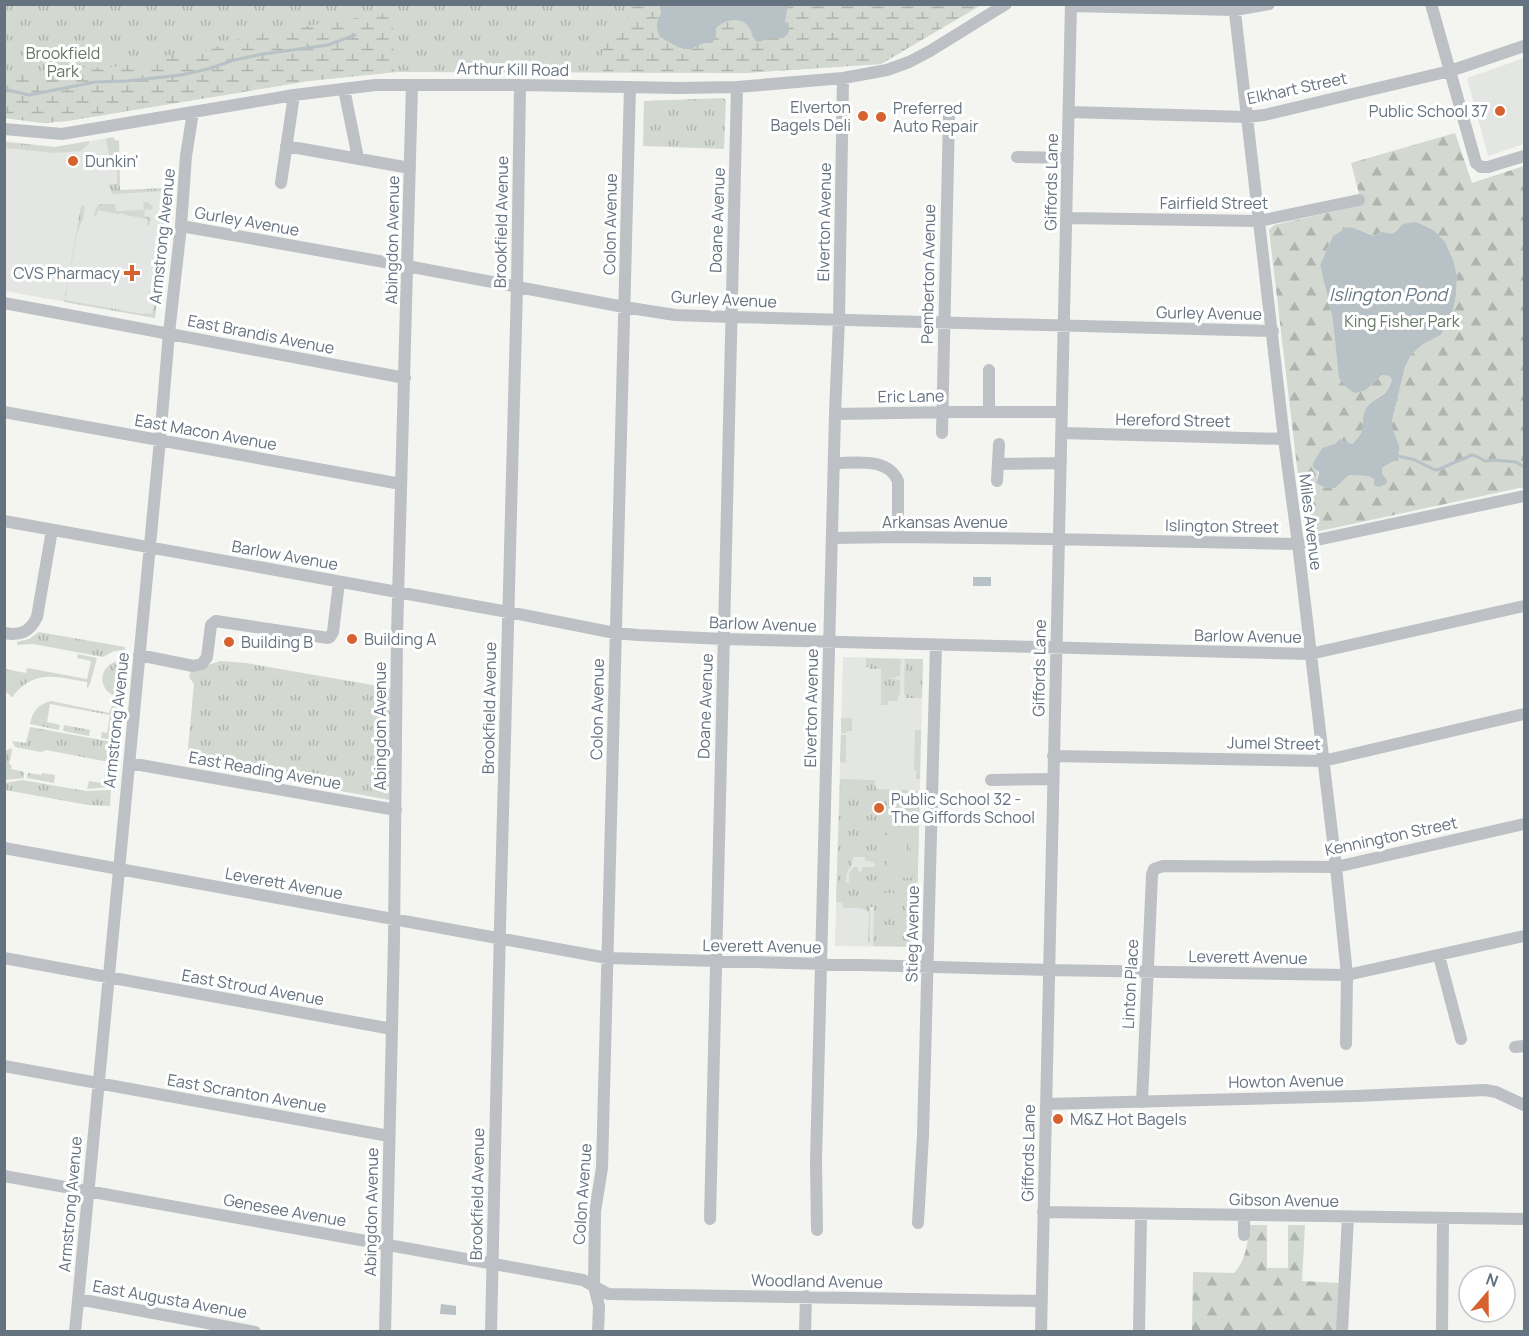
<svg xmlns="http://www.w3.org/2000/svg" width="1529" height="1336" font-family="Manrope,sans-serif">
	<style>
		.built { fill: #e4e6e4 }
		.grass { fill: url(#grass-tufts); fill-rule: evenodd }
		.forest { fill: url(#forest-firs); fill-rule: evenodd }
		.wetland { fill: url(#wetland-marsh) }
		.garden { fill: #d3d9d0; fill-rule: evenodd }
		.water { fill: #b7c1c6 }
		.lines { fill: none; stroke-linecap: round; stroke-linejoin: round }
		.stream { stroke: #b7c1c6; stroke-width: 3 }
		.minor { stroke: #bdc0c4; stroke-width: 12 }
		.poi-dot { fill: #d6632f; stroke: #fff; stroke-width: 2 }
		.labels { text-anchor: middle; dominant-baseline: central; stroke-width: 6; stroke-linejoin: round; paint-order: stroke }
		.park-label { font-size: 16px; fill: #667764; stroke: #fff }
		.street-label { font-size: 16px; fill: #65727f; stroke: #fff }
		.poi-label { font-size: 16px; fill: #65727f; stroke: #fff; text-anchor: start }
		.water-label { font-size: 18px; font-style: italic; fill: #667984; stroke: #fff }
	</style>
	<defs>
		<pattern id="grass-tufts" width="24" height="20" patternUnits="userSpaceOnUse" patternTransform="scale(1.5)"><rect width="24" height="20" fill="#d3d9d0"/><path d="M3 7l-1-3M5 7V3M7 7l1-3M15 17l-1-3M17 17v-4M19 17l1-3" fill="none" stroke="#afb4ae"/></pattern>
		<pattern id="forest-firs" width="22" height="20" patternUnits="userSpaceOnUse" patternTransform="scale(1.5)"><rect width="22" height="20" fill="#d3d9d0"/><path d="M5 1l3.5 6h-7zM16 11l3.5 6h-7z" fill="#afb4ae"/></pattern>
		<pattern id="wetland-marsh" width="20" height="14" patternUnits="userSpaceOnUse" patternTransform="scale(1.5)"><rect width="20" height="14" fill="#d3d9d0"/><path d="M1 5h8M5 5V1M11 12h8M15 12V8" fill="none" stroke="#afb4ae"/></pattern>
	</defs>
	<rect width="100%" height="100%" fill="#f4f4f0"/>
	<path class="built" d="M1524,58V144L1488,156L1467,78Z
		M113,137L116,141L119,140L120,190L168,188L155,318L5,291L4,141L56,147Z
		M843,657L923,659L916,947L835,946Z"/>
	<path class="grass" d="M4,5H981L881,64L744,73L397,72L308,81L67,121L43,123L5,118Z
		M723,98L726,100L724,149L643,146L644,101Z
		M113,137L116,141L119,140L120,190L168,188V191L114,194L112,193L109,185L110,184H117V166L107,165L109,156L106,139Z
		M89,141V144L81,151L55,153L5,148V142L55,147Z
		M167,201L160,265H159V259H156L154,264L165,202Z
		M145,202L149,203L153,207L152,210L145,209L144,216L151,218L149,227L147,225L148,219L125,215L123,213L117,214L98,210L96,216H94C96,201 102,204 115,204L116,211L144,210L143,203Z
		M84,205L85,207L82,221L77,233L65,300L143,314L145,313L152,314L156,294L150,293L149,291L158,289L155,318L64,302L81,206Z
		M39,632L125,647V650L114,651L103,657L33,644L17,645V642L29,639Z
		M78,654L97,658L90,684L87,689V682C57,677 34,668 12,697L5,691V669L26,673L27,668L87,679L91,661L77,658Z
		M866,658L901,659L900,676H896V678H889L900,680V695H898V701H888V705H881V669H869V667H866Z
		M905,659H923L922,698H906V695H904Z
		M124,660L120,698C94,692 98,661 124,660Z
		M220,661L246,663L390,688L392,690L390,800L189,763L187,759L194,684L189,677L191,671Z
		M51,701L109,713L112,706L119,707L116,740L101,738L102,732L107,733L110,715L50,704L47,722L60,725L59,730L30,724C32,712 38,704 51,701Z
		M841,718H852V731H847L846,733H841Z
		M64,725L90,730L89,736L63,731Z
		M30,727L112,742L111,753L114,757V763L46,750L41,752L15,747L12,741L26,743Z
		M915,730H921L920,779H916V770H914Z
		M841,735H846V763L840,762Z
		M11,748L12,751L9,764L12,766L11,769L24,772V778L5,780V751Z
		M106,765L113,766L111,787L87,789L89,781L103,783Z
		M28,773L41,775L42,773L55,775L54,783L27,778Z
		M840,779L875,780L876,789L920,791L916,947L873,946L874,907H870V943H868L869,913C864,906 852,908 844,908L842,903L836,902ZM853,857H865V860L874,863L875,867H862L861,872L858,871V867H854L849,873V882L846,883C846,876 847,870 852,865Z
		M22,780L86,791L111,790L110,806L88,805L5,790V783Z"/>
	<path class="forest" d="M1455,133L1472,183L1524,166V487L1315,532L1310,531L1304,526L1269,230L1274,225L1362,205L1351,163ZM1347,227L1354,228L1375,236L1379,233L1391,235L1395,234L1399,227L1457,276L1456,296L1452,314L1441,335L1423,344L1411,355L1405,367L1392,421L1391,429L1398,441L1392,462L1382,468V474L1374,479L1368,476L1349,475L1335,488L1321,487L1316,482C1320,474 1317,470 1313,463L1322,448L1347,442L1352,444C1364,434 1365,419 1369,404L1387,391L1392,380L1389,376L1382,375L1366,390L1333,320L1320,265L1333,236Z
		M1249,1225H1267V1268H1288V1225H1305L1302,1281L1340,1283L1337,1331L1192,1332L1193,1272L1234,1273C1246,1261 1248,1242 1249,1225Z"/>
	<path class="wetland" d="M627,5H981L881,64L744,73L603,72C600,61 601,43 611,35C616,31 624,31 627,24C629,18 627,11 627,5Z
		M393,12L394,72L308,81L67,121L43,123L5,118V72L25,75L34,74L49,69L59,62L64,60L87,68L113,67L139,63L153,61L170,55L207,50L247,36Z"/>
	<path class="garden" d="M915,791L918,792L919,795L916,798V818H891L892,793L911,794Z
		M884,829H911L915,834L914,872L911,878L883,877L878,874L879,833L881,830ZM884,833H887L886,874L883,873L882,871ZM910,833L911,835L910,873L907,874V834Z
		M883,893H896L895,918L883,917Z
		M910,894H915L914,910L907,908L904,904L905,898Z
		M909,920H914L913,936L908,935L903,930L904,924Z
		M876,925H895L894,944H876Z"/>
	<path class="water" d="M660,5H788L785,21L789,31L787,35L783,38H771L758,42C750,37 754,32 748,26C740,16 724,20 716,28V37L712,43H703L691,49H685L678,47L660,37L657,29V23L661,13Z
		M1416,222L1433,230L1445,242L1453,260L1457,276L1456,296L1452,314L1441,335L1423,344L1411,355L1405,367L1392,421C1391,437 1404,440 1397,459L1382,468V474L1387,480L1386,484L1379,487L1374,485V479L1368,476L1349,475L1335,488C1328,488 1320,488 1316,482L1318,478L1319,472L1313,467V463L1322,448L1335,444L1340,439L1352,444C1369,429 1359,422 1366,409C1370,401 1379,398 1385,393C1388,390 1390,385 1392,380L1389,376L1382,375L1366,390L1355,393L1346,387L1339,378L1333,320L1320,265L1333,236L1347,227L1354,228L1374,236L1382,232C1397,236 1393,233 1403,224Z
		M973,577H991V586H973Z
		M441,1304L456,1306V1315L440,1314Z"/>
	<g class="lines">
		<path class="stream" d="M4,89L29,95L95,82L127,81L181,75L208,69L234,60L263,54L328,45L355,35
			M1398,456L1415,460L1433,469L1437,470L1472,455L1476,456L1485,461L1494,460L1516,462L1524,467"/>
		<path class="minor" d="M1234,4L1284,439L1298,544L1336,867L1347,975L1346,1044
			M1431,4L1476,163L1481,167H1488L1524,156
			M1071,6L1235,10L1269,4
			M344,89L358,158
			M1069,112L1247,117L1264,115L1450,71L1524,46
			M4,129L62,134L294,95L375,85H520L679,88L737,87L843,78L887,70L909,62L930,51L1006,4
			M286,146L410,168
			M1017,157L1068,158
			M281,183L294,95
			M1067,218L1259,221L1359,200
			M181,226L407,266L624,307L675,315L731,317L1273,331
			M4,303L405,378
			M989,411V370
			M4,412L401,484
			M835,414L956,412H1062
			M942,433L949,115
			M1062,433L1284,439
			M834,463C856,463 888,457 898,481V537
			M998,464L1061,463
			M997,481L999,444
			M4,521L508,612L615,633L638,635L724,639L1310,654L1524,606
			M832,538L898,537L1050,539L1298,544L1524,496
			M4,633C20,636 30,632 37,617L52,530
			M139,655L193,666L202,664L207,657L211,625L216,621L328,638L330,637L333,632L339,582
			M1053,756L1323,761L1524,714
			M129,763L396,810
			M991,780L1053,779
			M4,848L607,958L1049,970L1347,975L1524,936
			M1439,956L1461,1039
			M4,958L392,1029
			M1515,1047L1524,1046
			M4,1066L389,1136
			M1142,1102L1152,875L1154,869L1163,866L1336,867L1524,824
			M1046,1104L1357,1096L1485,1090L1496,1092L1524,1105
			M4,1176L583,1280L608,1294L1041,1301
			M1043,1212L1524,1219
			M710,1219L737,87
			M918,1223L923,1135L936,645
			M817,1230L816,1161L835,414L839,319L843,78
			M1244,1235V1216
			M78,1299L255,1332
			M75,1332L160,440L169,333L181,226L186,156L193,112
			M385,1332L394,940L397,635L412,85
			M491,1332L500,926L517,287L520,85
			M598,1332L599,1306L594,1286L595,1211L602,1168L630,87
			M805,1332L806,1296
			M1041,1332L1071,4
			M1139,1332L1141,1214
			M1342,1332L1348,1217
			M1442,1332L1443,1219"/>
	</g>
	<g class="poi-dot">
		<circle cx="1500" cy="111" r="6"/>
		<circle cx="863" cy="116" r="6"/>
		<circle cx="881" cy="117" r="6"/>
		<circle cx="73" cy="161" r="6"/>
		<path d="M129 264h6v6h6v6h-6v6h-6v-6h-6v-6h6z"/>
		<circle cx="352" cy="639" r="6"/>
		<circle cx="229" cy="642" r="6"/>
		<circle cx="879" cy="808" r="6"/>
		<circle cx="1058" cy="1119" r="6"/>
	</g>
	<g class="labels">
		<g class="park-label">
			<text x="63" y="53">Brookfield<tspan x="63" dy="18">Park</tspan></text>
			<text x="1402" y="321">King Fisher Park</text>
		</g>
		<g class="street-label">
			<text transform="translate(513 69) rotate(1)">Arthur Kill Road</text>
			<text transform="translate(1297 88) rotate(-12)">Elkhart Street</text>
			<text transform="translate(1051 182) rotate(-89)">Giffords Lane</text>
			<text x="1214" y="203">Fairfield Street</text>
			<text transform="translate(717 220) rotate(-88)">Doane Avenue</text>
			<text transform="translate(247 221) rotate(10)">Gurley Avenue</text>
			<text transform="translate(501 222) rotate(-89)">Brookfield Avenue</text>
			<text transform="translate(824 222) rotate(-89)">Elverton Avenue</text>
			<text transform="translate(610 224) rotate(-89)">Colon Avenue</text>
			<text transform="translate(162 236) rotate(-84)">Armstrong Avenue</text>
			<text transform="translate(392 240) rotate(-89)">Abingdon Avenue</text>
			<text transform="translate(928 274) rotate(-89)">Pemberton Avenue</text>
			<text transform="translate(724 299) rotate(3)">Gurley Avenue</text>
			<text transform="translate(1209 313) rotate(1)">Gurley Avenue</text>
			<text transform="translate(261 334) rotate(11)">East Brandis Avenue</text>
			<text transform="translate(911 396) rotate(-1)">Eric Lane</text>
			<text transform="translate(1173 420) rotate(1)">Hereford Street</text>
			<text transform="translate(206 432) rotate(10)">East Macon Avenue</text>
			<text x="945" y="522">Arkansas Avenue</text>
			<text transform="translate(1311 522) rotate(83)">Miles Avenue</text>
			<text transform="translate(1222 526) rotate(1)">Islington Street</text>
			<text transform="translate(285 555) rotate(10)">Barlow Avenue</text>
			<text transform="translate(763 624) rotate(2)">Barlow Avenue</text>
			<text transform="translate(1248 636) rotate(1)">Barlow Avenue</text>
			<text transform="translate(1039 668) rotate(-89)">Giffords Lane</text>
			<text transform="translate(705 706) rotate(-88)">Doane Avenue</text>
			<text transform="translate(489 708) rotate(-89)">Brookfield Avenue</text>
			<text transform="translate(811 708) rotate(-89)">Elverton Avenue</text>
			<text transform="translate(597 709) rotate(-89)">Colon Avenue</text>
			<text transform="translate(116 720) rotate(-84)">Armstrong Avenue</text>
			<text transform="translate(380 726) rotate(-90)">Abingdon Avenue</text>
			<text transform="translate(1274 743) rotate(1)">Jumel Street</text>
			<text transform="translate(265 770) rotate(10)">East Reading Avenue</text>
			<text transform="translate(1391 836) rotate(-12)">Kennington Street</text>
			<text transform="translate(284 883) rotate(10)">Leverett Avenue</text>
			<text transform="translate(912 934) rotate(-89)">Stieg Avenue</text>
			<text transform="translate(762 946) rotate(1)">Leverett Avenue</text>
			<text transform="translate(1248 957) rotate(1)">Leverett Avenue</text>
			<text transform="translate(1130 984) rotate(-87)">Linton Place</text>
			<text transform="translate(253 987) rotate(10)">East Stroud Avenue</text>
			<text transform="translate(1286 1081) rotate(-1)">Howton Avenue</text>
			<text transform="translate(247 1093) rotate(10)">East Scranton Avenue</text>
			<text transform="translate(1028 1153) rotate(-89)">Giffords Lane</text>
			<text transform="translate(477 1194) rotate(-89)">Brookfield Avenue</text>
			<text transform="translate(582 1194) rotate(-86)">Colon Avenue</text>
			<text transform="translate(1284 1200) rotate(1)">Gibson Avenue</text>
			<text transform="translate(70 1204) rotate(-85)">Armstrong Avenue</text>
			<text transform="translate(285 1210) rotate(10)">Genesee Avenue</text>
			<text transform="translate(371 1212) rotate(-89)">Abingdon Avenue</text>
			<text transform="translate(817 1281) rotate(1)">Woodland Avenue</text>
			<text transform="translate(170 1299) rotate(10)">East Augusta Avenue</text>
		</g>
		<g class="poi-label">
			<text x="851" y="107" text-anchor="end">Elverton<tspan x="851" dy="18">Bagels Deli</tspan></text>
			<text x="893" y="108">Preferred<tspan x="893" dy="18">Auto Repair</tspan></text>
			<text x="1488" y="111" text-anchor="end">Public School 37</text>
			<text x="85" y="161">Dunkin'</text>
			<text x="120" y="273" text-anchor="end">CVS Pharmacy</text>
			<text x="364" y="639">Building A</text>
			<text x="241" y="642">Building B</text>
			<text x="891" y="799">Public School 32 -<tspan x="891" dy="18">The Giffords School</tspan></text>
			<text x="1070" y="1119">M&amp;Z Hot Bagels</text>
		</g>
		<g class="water-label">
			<text x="1388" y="294">Islington Pond</text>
		</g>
	</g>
	<rect width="1529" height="1336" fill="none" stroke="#65727f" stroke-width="12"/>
	<g transform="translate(1487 1294) rotate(20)"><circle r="28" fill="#ffffff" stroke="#c1c7cc" stroke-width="1.5"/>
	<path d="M0-4.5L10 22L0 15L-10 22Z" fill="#d6632f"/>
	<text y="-9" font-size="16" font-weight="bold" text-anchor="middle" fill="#65727f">N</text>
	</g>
</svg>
